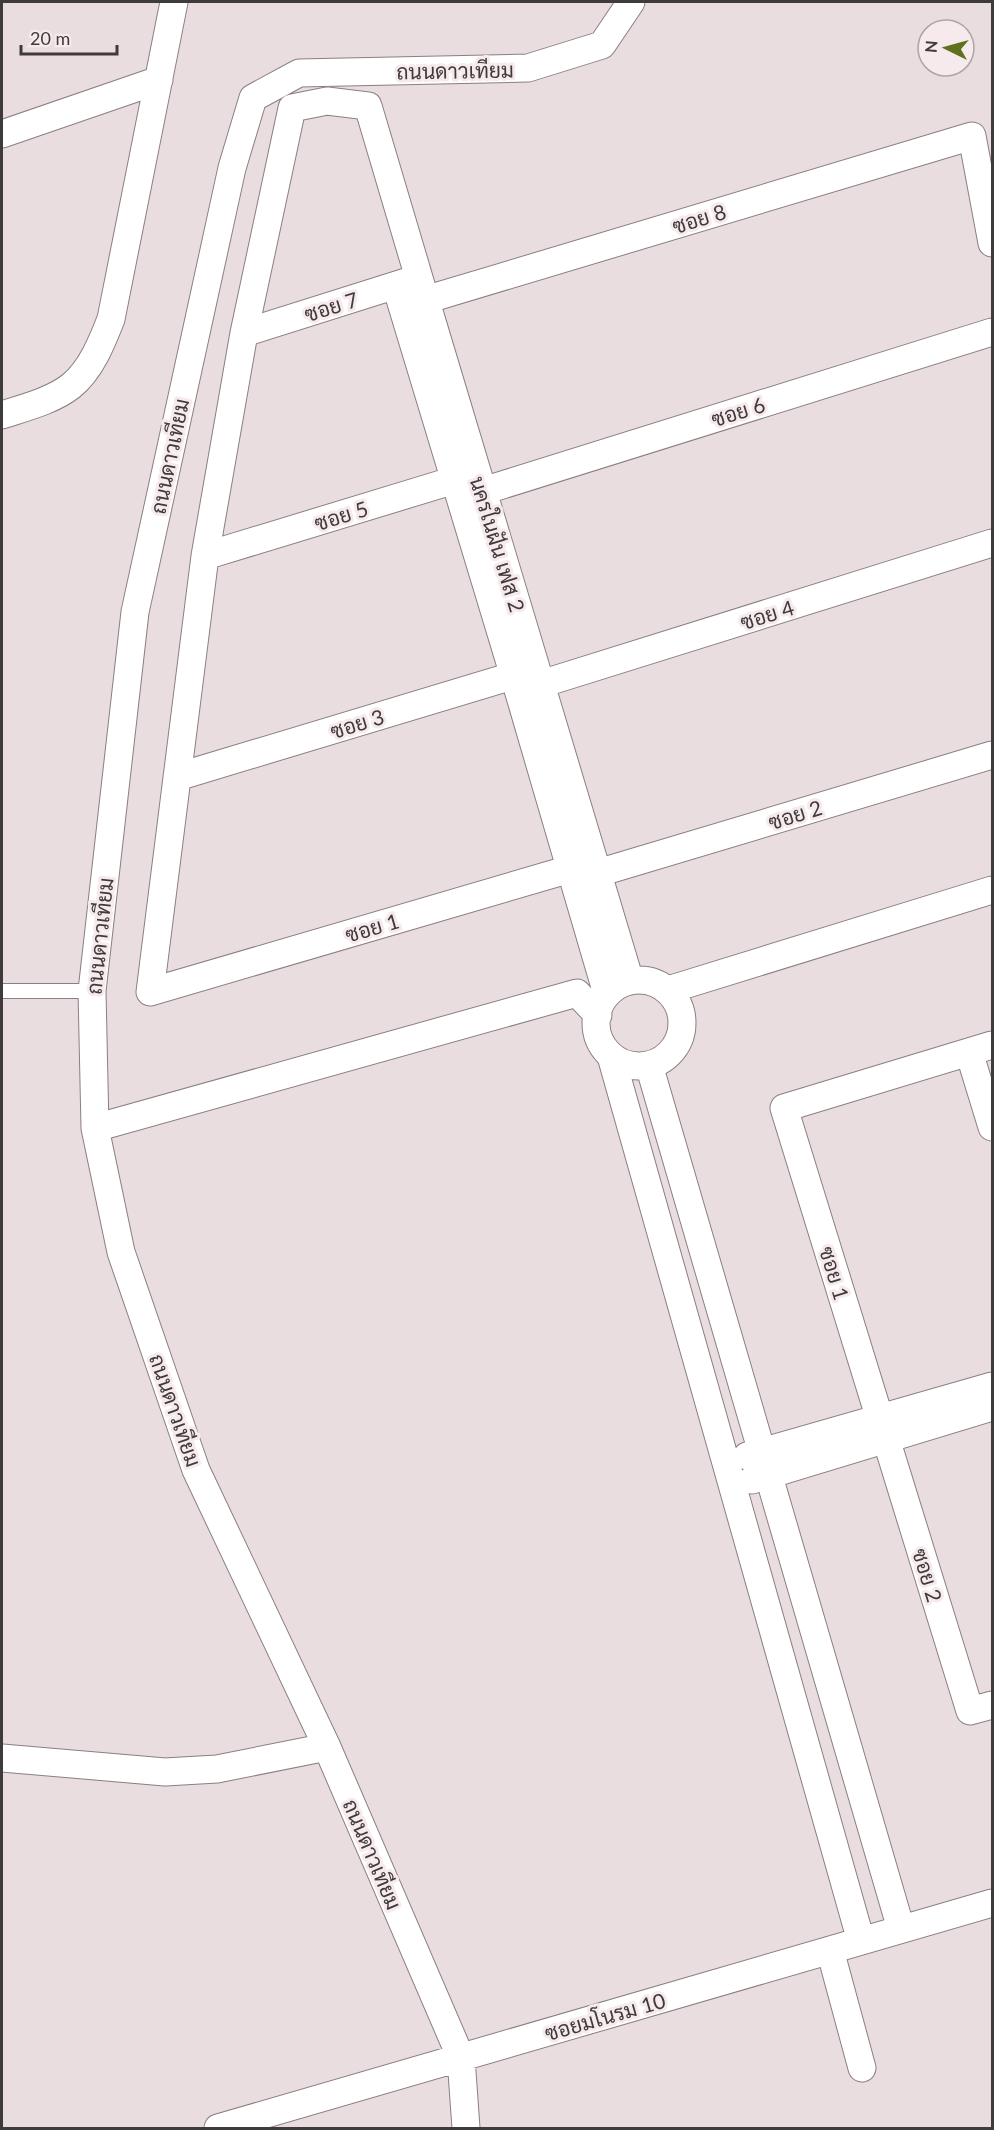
<svg xmlns="http://www.w3.org/2000/svg" width="994" height="2130" font-family="Lato,Sarabun,sans-serif">
	<style>
		.lines { fill: none; stroke-linecap: round; stroke-linejoin: round }
		.service-casing { stroke: #8a7f81; stroke-width: 16 }
		.minor-casing { stroke: #8a7f81; stroke-width: 29 }
		.service { stroke: #fff; stroke-width: 14 }
		.minor { stroke: #fff; stroke-width: 27 }
		.labels { text-anchor: middle; dominant-baseline: central; stroke-width: 6; stroke-linejoin: round; paint-order: stroke }
		.street-label { font-size: 21px; fill: #3f3a3b; stroke: #f6eaec }
	</style>
	<rect width="100%" height="100%" fill="#e9dddf"/>
	<g class="lines">
		<defs>
			<path id="service" d="M2,991H92"/>
			<path id="minor" d="M2,134L159,80
				M396,286L514,676L607,994
				M425,300L972,136L992,243
				M244,333L412,280
				M2,415C23,408 52,401 71,386C91,370 102,342 111,319L174,2
				M483,491L992,332
				M205,556L471,475
				M541,684L992,543
				M177,777L532,670
				M594,862L150,992L205,556L244,333L292,108L327,101L368,106C454,398 543,689 630,981
				M598,873L992,755
				M596 1023a43 43 0 1 1 86 0a43 43 0 1 1-86 0Z
				M668,990L992,890
				M992,1045L784,1108L970,1711L992,1705
				M969,1052L992,1127
				M611,1056L861,1941
				M649,1065L901,1929
				M95,1128L577,993L598,1015
				M747,1456L992,1386
				M752,1480L992,1407
				M2,1758L165,1772L217,1769L327,1747
				M830,1950L862,2068
				M218,2128L992,1903
				M466,2128L461,2058L327,1747L196,1470L121,1252L95,1128L92,991L135,612L232,168L253,98L299,73L528,68L602,45L631,2"/>
		</defs>
		<use href="#service" class="service-casing"/>
		<use href="#minor" class="minor-casing"/>
		<use href="#service" class="service"/>
		<use href="#minor" class="minor"/>
	</g>
	<g class="labels">
		<g class="street-label">
			<text transform="translate(455 70) rotate(-1)">ถนนดาวเทียม</text>
			<text transform="translate(699 218) rotate(-17)">ซอย 8</text>
			<text transform="translate(331 306) rotate(-17)">ซอย 7</text>
			<text transform="translate(738 411) rotate(-17)">ซอย 6</text>
			<text transform="translate(169 456) rotate(-78)">ถนนดาวเทียม</text>
			<text transform="translate(341 515) rotate(-17)">ซอย 5</text>
			<text transform="translate(498 544) rotate(73)">นครในฝัน เฟส 2</text>
			<text transform="translate(767 614) rotate(-17)">ซอย 4</text>
			<text transform="translate(357 723) rotate(-17)">ซอย 3</text>
			<text transform="translate(795 814) rotate(-17)">ซอย 2</text>
			<text transform="translate(372 927) rotate(-16)">ซอย 1</text>
			<text transform="translate(99 936) rotate(-84)">ถนนดาวเทียม</text>
			<text transform="translate(835 1273) rotate(73)">ซอย 1</text>
			<text transform="translate(176 1410) rotate(71)">ถนนดาวเทียม</text>
			<text transform="translate(928 1575) rotate(73)">ซอย 2</text>
			<text transform="translate(373 1854) rotate(67)">ถนนดาวเทียม</text>
			<text transform="translate(605 2016) rotate(-16)">ซอยมโนรม 10</text>
		</g>
	</g>
	<rect width="994" height="2130" fill="none" stroke="#3f3a3b" stroke-width="6"/>
	<g transform="translate(946 48) rotate(275)"><circle r="28" fill="#f6eaec" stroke="#ada4a5" stroke-width="1.5"/>
	<path d="M0-4.5L10 22L0 15L-10 22Z" fill="#5f711f"/>
	<text y="-9" font-size="16" font-weight="bold" text-anchor="middle" fill="#3f3a3b">N</text>
	</g>
	<path d="M21 45v9h96v-9" fill="none" stroke="#3f3a3b" stroke-width="3"/>
	<text x="30" y="45" font-size="18" fill="#3f3a3b" stroke="#f6eaec" stroke-width="4.5" paint-order="stroke">20 m</text>
</svg>
